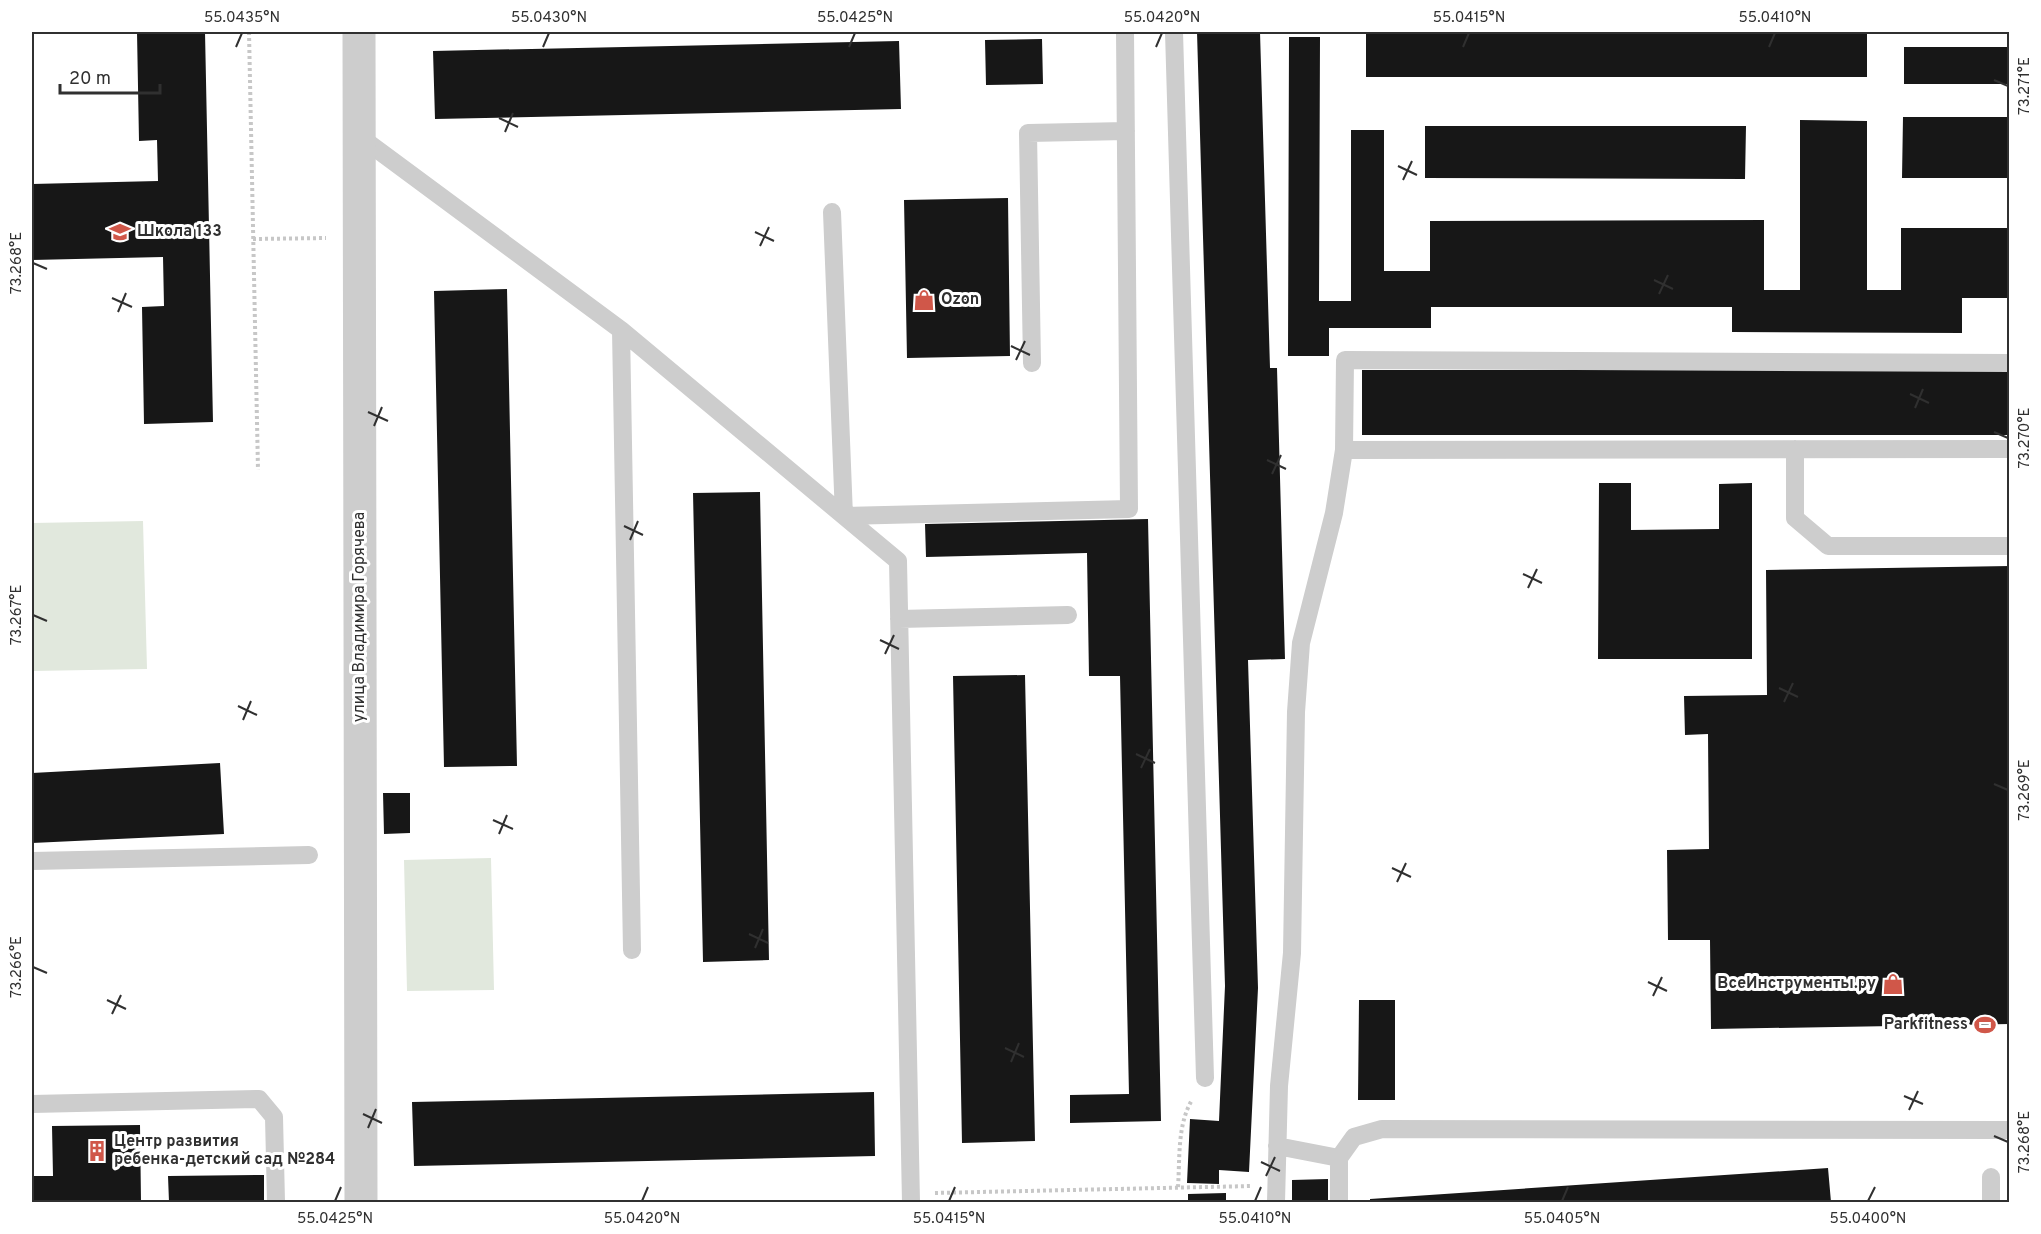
<svg xmlns="http://www.w3.org/2000/svg" width="2041" height="1234" font-family="Overpass,sans-serif">
	<style>
		.green { fill: #e1e8dd }
		.building { fill: #171717 }
		.lines { fill: none; stroke-linecap: round; stroke-linejoin: round }
		.path { stroke: #c7c7c7; stroke-width: 4; stroke-dasharray: 3 3; stroke-linecap: butt }
		.lane { stroke: #cdcdcd; stroke-width: 18 }
		.street { stroke: #cdcdcd; stroke-width: 33 }
		.ticks { fill: none; stroke: #303030; stroke-width: 2 }
		.labels { text-anchor: middle; dominant-baseline: central; stroke-width: 6; stroke-linejoin: round; paint-order: stroke }
		.poi-label { font-size: 16px; font-weight: bold; fill: #303030; stroke: #fff; text-anchor: start }
		.street-label { font-size: 16px; fill: #303030; stroke: #fff }
		.neatline { fill: none; stroke: #303030; stroke-width: 2 }
		.ticks-label { font-size: 15px; text-anchor: middle; fill: #303030 }
	</style>
	<rect width="100%" height="100%" fill="#fff"/>
	<path class="green" d="M143,521L147,669L32,671V523Z
		M491,858L494,990L407,991L404,860Z"/>
	<path class="building" d="M137,32H205L213,422L144,424L142,307L164,306L163,257L32,260V184L158,181L157,140L139,141Z
		M1197,32H1260L1270,368H1277L1285,659L1248,660L1258,988L1249,1172L1219,1170V1184L1187,1183L1190,1119L1219,1121L1225,986Z
		M1366,33H1867V77H1366Z
		M1289,37H1320L1319,301H1351V130H1384V271H1430V221L1764,220V290H1800V120L1867,121V290H1901V228H2010V298H1962V333L1732,332V307H1431V328H1329V356H1288Z
		M1042,39L1043,84L986,85L985,40Z
		M899,41L901,109L435,119L433,51Z
		M1904,47H2010V84H1904Z
		M1903,117H2010V178H1902Z
		M1425,126H1746L1745,179L1425,178Z
		M1008,198L1010,356L907,358L904,200Z
		M507,289L517,766L444,767L434,291Z
		M1362,370H2010V435H1362Z
		M1599,483H1631V530L1719,529V484L1752,483V659H1598Z
		M760,492L769,960L703,962L693,493Z
		M1148,519L1161,1121L1070,1123V1095L1129,1094L1120,676H1089L1087,553L926,557L925,524Z
		M2010,566V1024L1711,1029L1710,940H1668L1667,850L1709,849L1708,734L1685,735L1684,696L1767,695L1766,570Z
		M1025,675L1035,1141L962,1143L953,676Z
		M220,763L224,834L32,843V773Z
		M383,793H410V833L384,834Z
		M1359,1000H1395V1100H1358Z
		M874,1092L875,1156L414,1166L412,1102Z
		M140,1125L141,1202H32V1176H53L52,1126Z
		M1828,1168L1831,1202H1370V1199Z
		M264,1175V1202H169L168,1176Z
		M1328,1179V1202H1292V1180Z
		M1226,1193V1202H1188V1194Z"/>
	<g class="lines">
		<path class="path" d="M249,32L258,470
			M253,239L326,238
			M1178,1187C1180,1159 1177,1125 1192,1100
			M935,1193L1252,1186"/>
		<path class="lane" d="M1174,32L1205,1078
			M359,136L621,330L632,950
			M832,212L844,516L1129,509L1125,32
			M621,330L898,561L911,1202
			M1032,363L1028,133L1126,131
			M2010,363L1345,360L1344,450L2010,449
			M1795,449V518L1828,546H2010
			M899,619L1068,615
			M32,861L309,855
			M32,1104L259,1099L274,1117L276,1202
			M1277,1146L1339,1158
			M1991,1177V1202
			M1276,1202L1279,1086L1292,953L1296,712L1301,643L1334,513L1344,450
			M1339,1202V1158L1354,1137L1382,1129L2010,1130"/>
		<path class="street" d="M359,32L361,1202"/>
	</g>
	<path class="ticks" d="M236,47L242,33M543,47L549,33M849,47L855,33M1156,47L1162,33M1463,47L1469,33M1769,47L1775,33M1994,80L2008,86M499,118L518,127M505,132L513,113M1398,166L1417,175M1403,180L1412,161M755,232L774,241M760,246L769,227M33,263L47,269M1654,280L1673,289M1659,294L1668,275M112,298L132,307M118,312L126,293M1011,346L1030,355M1016,360L1025,341M1910,394L1929,403M1915,408L1923,389M368,412L388,421M374,426L382,407M1994,432L2008,438M1267,460L1286,469M1272,474L1281,455M624,526L643,535M630,540L638,521M1523,574L1542,583M1528,588L1537,569M33,615L47,621M880,640L899,649M885,654L894,635M1779,688L1798,697M1784,702L1793,683M238,706L257,715M243,720L251,701M1136,754L1155,763M1141,768L1150,749M1994,784L2008,790M493,820L513,829M499,834L507,815M1392,868L1411,877M1397,882L1406,863M749,934L768,943M755,948L763,929M33,967L47,973M1648,982L1667,991M1653,996L1662,977M107,1000L126,1009M112,1014L121,995M1005,1048L1024,1057M1011,1062L1019,1043M1904,1096L1923,1104M1909,1110L1918,1091M363,1114L382,1123M368,1128L376,1109M1994,1136L2008,1142M1261,1162L1280,1171M1266,1176L1275,1157M335,1201L341,1187M642,1201L648,1187M949,1201L955,1187M1255,1201L1261,1187M1562,1201L1568,1187M1868,1201L1875,1187"/>
	<defs>
		<symbol id="school-bare" viewBox="-9 -9 18 18"><path d="M0-5L7-2L0 1L-7-2ZM-4 1L0 2.5L4 1V4Q0 6-4 4Z" fill="#d05749" stroke="#fff" stroke-width="2.5" paint-order="stroke"/></symbol>
		<symbol id="shop-bare" viewBox="-9 -9 18 18"><path d="M-5-2.5h2.3a2.7 3.5 0 0 1 5.4 0H5L5.5 6h-11ZM-1.5-2.5h3a1.5 2.3 0 0 0-3 0Z" fill="#d05749" stroke="#fff" stroke-width="2.5" paint-order="stroke"/></symbol>
		<symbol id="stadium-bare" viewBox="-9 -9 18 18"><path d="M0-5a6.5 5 0 1 0 0 10a6.5 5 0 1 0 0-10ZM-3.5-1.8h7v3.6h-7Z" fill="#d05749" stroke="#fff" stroke-width="2.5" paint-order="stroke"/></symbol>
		<symbol id="building-bare" viewBox="-9 -9 18 18"><path d="M-4-6H4V6H1V3H-1V6H-4ZM-2.5-4.3h1.7v1.8h-1.7ZM.8-4.3h1.7v1.8H.8ZM-2.5-1h1.7V.8h-1.7ZM.8-1h1.7V.8H.8Z" fill="#d05749" stroke="#fff" stroke-width="2.5" paint-order="stroke"/></symbol>
	</defs>
	<g fill-rule="evenodd">
		<use href="#school-bare" x="105" y="217" width="30" height="30"/>
		<use href="#shop-bare" x="909" y="285" width="30" height="30"/>
		<use href="#shop-bare" x="1878" y="969" width="30" height="30"/>
		<use href="#stadium-bare" x="1970" y="1010" width="30" height="30"/>
		<use href="#building-bare" x="82" y="1136" width="30" height="30"/>
	</g>
	<g class="labels">
		<g class="poi-label">
			<text x="137" y="232">Школа 133</text>
			<text x="941" y="300">Ozon</text>
			<text x="1876" y="984" text-anchor="end">ВсеИнструменты.ру</text>
			<text x="1968" y="1025" text-anchor="end">Parkfitness</text>
			<text x="114" y="1142">Центр развития<tspan x="114" dy="18">ребенка-детский сад №284</tspan></text>
		</g>
		<g class="street-label">
			<text transform="translate(360 617) rotate(-90)">улица Владимира Горячева</text>
		</g>
	</g>
	<rect width="2041" height="1234" fill="none" stroke="#ffffff" stroke-width="66"/>
	<path d="M60 84v9h100v-9" fill="none" stroke="#303030" stroke-width="3"/>
	<text x="69" y="84" font-size="18" fill="#303030" stroke="#ffffff" stroke-width="4.5" paint-order="stroke">20 m</text>
	<rect x="33" y="33" width="1975" height="1168" class="neatline"/>
	<g class="ticks-label">
		<text x="242" y="22">55.0435°N</text>
		<text x="549" y="22">55.0430°N</text>
		<text x="855" y="22">55.0425°N</text>
		<text x="1162" y="22">55.0420°N</text>
		<text x="1469" y="22">55.0415°N</text>
		<text x="1775" y="22">55.0410°N</text>
		<text transform="translate(2024 86) rotate(-90)" y="5">73.271°E</text>
		<text transform="translate(16 263) rotate(-90)" y="5">73.268°E</text>
		<text transform="translate(2024 438) rotate(-90)" y="5">73.270°E</text>
		<text transform="translate(16 615) rotate(-90)" y="5">73.267°E</text>
		<text transform="translate(2024 790) rotate(-90)" y="5">73.269°E</text>
		<text transform="translate(16 967) rotate(-90)" y="5">73.266°E</text>
		<text transform="translate(2024 1142) rotate(-90)" y="5">73.268°E</text>
		<text x="335" y="1223">55.0425°N</text>
		<text x="642" y="1223">55.0420°N</text>
		<text x="949" y="1223">55.0415°N</text>
		<text x="1255" y="1223">55.0410°N</text>
		<text x="1562" y="1223">55.0405°N</text>
		<text x="1868" y="1223">55.0400°N</text>
	</g>
</svg>
